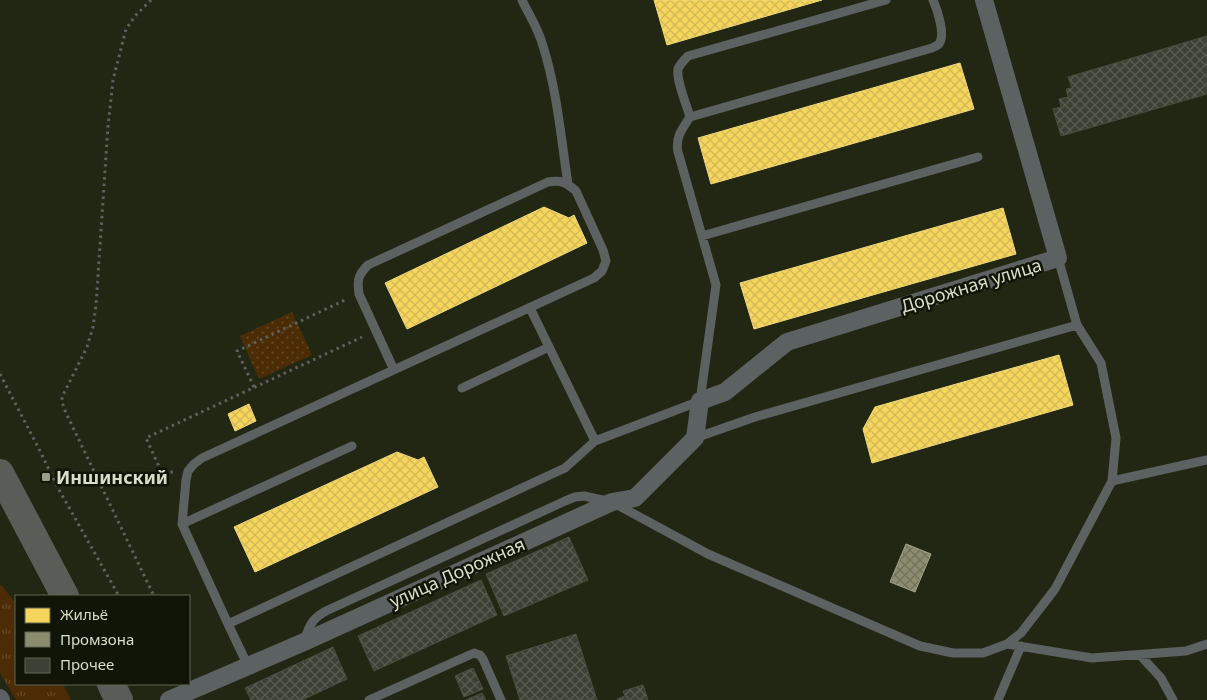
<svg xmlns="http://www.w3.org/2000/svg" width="1207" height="700" font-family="'Noto Sans',sans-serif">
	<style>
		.grass { fill: url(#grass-tufts) }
		.park { fill: url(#park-dots) }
		.homes { fill: url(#homes-cross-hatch); stroke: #edd87d }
		.industry { fill: url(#industry-cross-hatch); stroke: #a2a58a }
		.building { fill: url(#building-cross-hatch); stroke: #484f40 }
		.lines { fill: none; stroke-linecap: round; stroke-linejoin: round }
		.path { stroke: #5d615d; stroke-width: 3; stroke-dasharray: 2.5 4; stroke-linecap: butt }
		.lane { stroke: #5c6162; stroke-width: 9 }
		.street { stroke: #5c6162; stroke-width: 18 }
		.highway { stroke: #585d58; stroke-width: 28 }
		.poi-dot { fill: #989e8a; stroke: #111507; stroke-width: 2 }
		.labels { text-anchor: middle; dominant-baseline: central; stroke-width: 5; stroke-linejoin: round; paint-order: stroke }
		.street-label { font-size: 18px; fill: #d7deca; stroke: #111507 }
		.poi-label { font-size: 18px; font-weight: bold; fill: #d7deca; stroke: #111507; text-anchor: start }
	</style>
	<defs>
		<pattern id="grass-tufts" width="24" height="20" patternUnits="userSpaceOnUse" patternTransform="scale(1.25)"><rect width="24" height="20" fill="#4b2c04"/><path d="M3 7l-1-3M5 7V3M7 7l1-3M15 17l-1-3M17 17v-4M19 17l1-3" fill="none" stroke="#644a27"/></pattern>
		<pattern id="park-dots" width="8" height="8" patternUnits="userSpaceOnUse" patternTransform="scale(1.25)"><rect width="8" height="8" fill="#4b2c04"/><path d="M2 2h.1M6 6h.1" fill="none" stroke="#644a27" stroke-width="1.8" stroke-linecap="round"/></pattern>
		<pattern id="homes-cross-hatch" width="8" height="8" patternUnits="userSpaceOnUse" patternTransform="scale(1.25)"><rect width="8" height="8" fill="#f6d55c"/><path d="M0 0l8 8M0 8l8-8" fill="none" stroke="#d2b856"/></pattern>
		<pattern id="industry-cross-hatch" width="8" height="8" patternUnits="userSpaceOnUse" patternTransform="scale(1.25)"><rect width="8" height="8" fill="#8c8c6e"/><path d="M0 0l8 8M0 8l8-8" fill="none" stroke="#71725d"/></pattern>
		<pattern id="building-cross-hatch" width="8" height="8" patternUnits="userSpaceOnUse" patternTransform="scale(1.25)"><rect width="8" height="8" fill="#3b4235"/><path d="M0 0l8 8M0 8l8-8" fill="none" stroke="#575d51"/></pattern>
	</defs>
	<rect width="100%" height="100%" fill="#222714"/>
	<path class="grass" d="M0,585L3,587L16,604V684H63L71,700H16L0,673Z"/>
	<path class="park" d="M292,312L312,355L259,379L240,336Z"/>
	<path class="homes" d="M654,0H822L667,45Z
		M960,63L974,109L711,184L698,138Z
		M544,207L569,218L574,215L587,243L407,329L385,283Z
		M1003,208L1016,254L754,329L740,283Z
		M1059,355L1073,405L872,463L863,429L875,407Z
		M249,404L256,421L235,431L228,414Z
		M397,452L418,460L424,457L438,487L255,572L234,527Z"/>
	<path class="industry" d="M906,544L931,554L915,592L890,582Z"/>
	<path class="building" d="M1207,36V94L1061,136L1053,109L1061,107L1059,99L1068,97L1066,89L1072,88L1068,77Z
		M569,537L588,580L504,616L486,574Z
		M481,580L497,615L374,671L358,636Z
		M576,634L597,700H520L506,656Z
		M333,647L347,679L302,700H251L245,688Z
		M473,668L483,689L464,697L455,676Z
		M643,685L648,700H618L617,699L625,696L623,691Z
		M482,693L486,700H466Z"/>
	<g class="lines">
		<path class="path" d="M151,0L135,16L126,29L113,80L108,126L96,305L93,327L87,347L62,397V402L66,413L154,596
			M0,374L39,449L58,488L119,596
			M254,387L237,351L345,300
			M173,472L162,473L146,438L362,337"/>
		<path class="lane" d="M522,0C529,15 539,30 543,46C557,90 561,138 568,184
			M690,117C687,106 676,80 678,69C680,64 684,60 688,56L886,0
			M702,236L978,157
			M530,308L595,441
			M462,388L549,347
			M695,438L755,417L1077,325
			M1112,481L1207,460
			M182,524L352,446
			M228,624L182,524L186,480L188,471L194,464L202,458L594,278L602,271L606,261L603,250L576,191C566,182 561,180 548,182L368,265C358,275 357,280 359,294L394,370
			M304,641C309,627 311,619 326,611L565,501L575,497L584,496L612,502L708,554L920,646L953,653H983L1007,644L1021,633L1055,589L1112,481L1116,438L1101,363L1077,325L1058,258
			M1007,644L1092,658L1186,651L1207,644
			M1140,655L1161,678L1173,700
			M248,666L228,624L565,468L595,441L700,401L716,285L678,152C675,138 682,129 690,117L932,48C934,47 938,45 939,44C946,35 937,9 933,0
			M369,700L474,653L480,655L483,659L501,700
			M998,700L1021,646"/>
		<path class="street" d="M0,698L1,700
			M169,700L304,642L612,502L635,498L695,438L700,401L725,392L787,342L1058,258L984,0"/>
		<path class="highway" d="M0,473L65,596
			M111,684L119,700"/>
	</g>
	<rect class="poi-dot" x="41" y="472" width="10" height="10" rx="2.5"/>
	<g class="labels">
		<g class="street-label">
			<text transform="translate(971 285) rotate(-17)">Дорожная улица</text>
			<text transform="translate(457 572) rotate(-24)">улица Дорожная</text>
		</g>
		<g class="poi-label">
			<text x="56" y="477">Иншинский</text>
		</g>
	</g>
	<rect x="15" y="595" width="175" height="90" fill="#111507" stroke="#606555"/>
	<rect x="25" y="608" width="25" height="15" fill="#f6d55c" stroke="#606555"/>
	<text x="60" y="620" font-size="15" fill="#d7deca">Жильё</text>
	<rect x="25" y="632" width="25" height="15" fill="#8c8c6e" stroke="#606555"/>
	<text x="60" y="645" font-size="15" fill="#d7deca">Промзона</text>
	<rect x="25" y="658" width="25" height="15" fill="#3b4235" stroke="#606555"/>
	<text x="60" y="670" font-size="15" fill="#d7deca">Прочее</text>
</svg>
